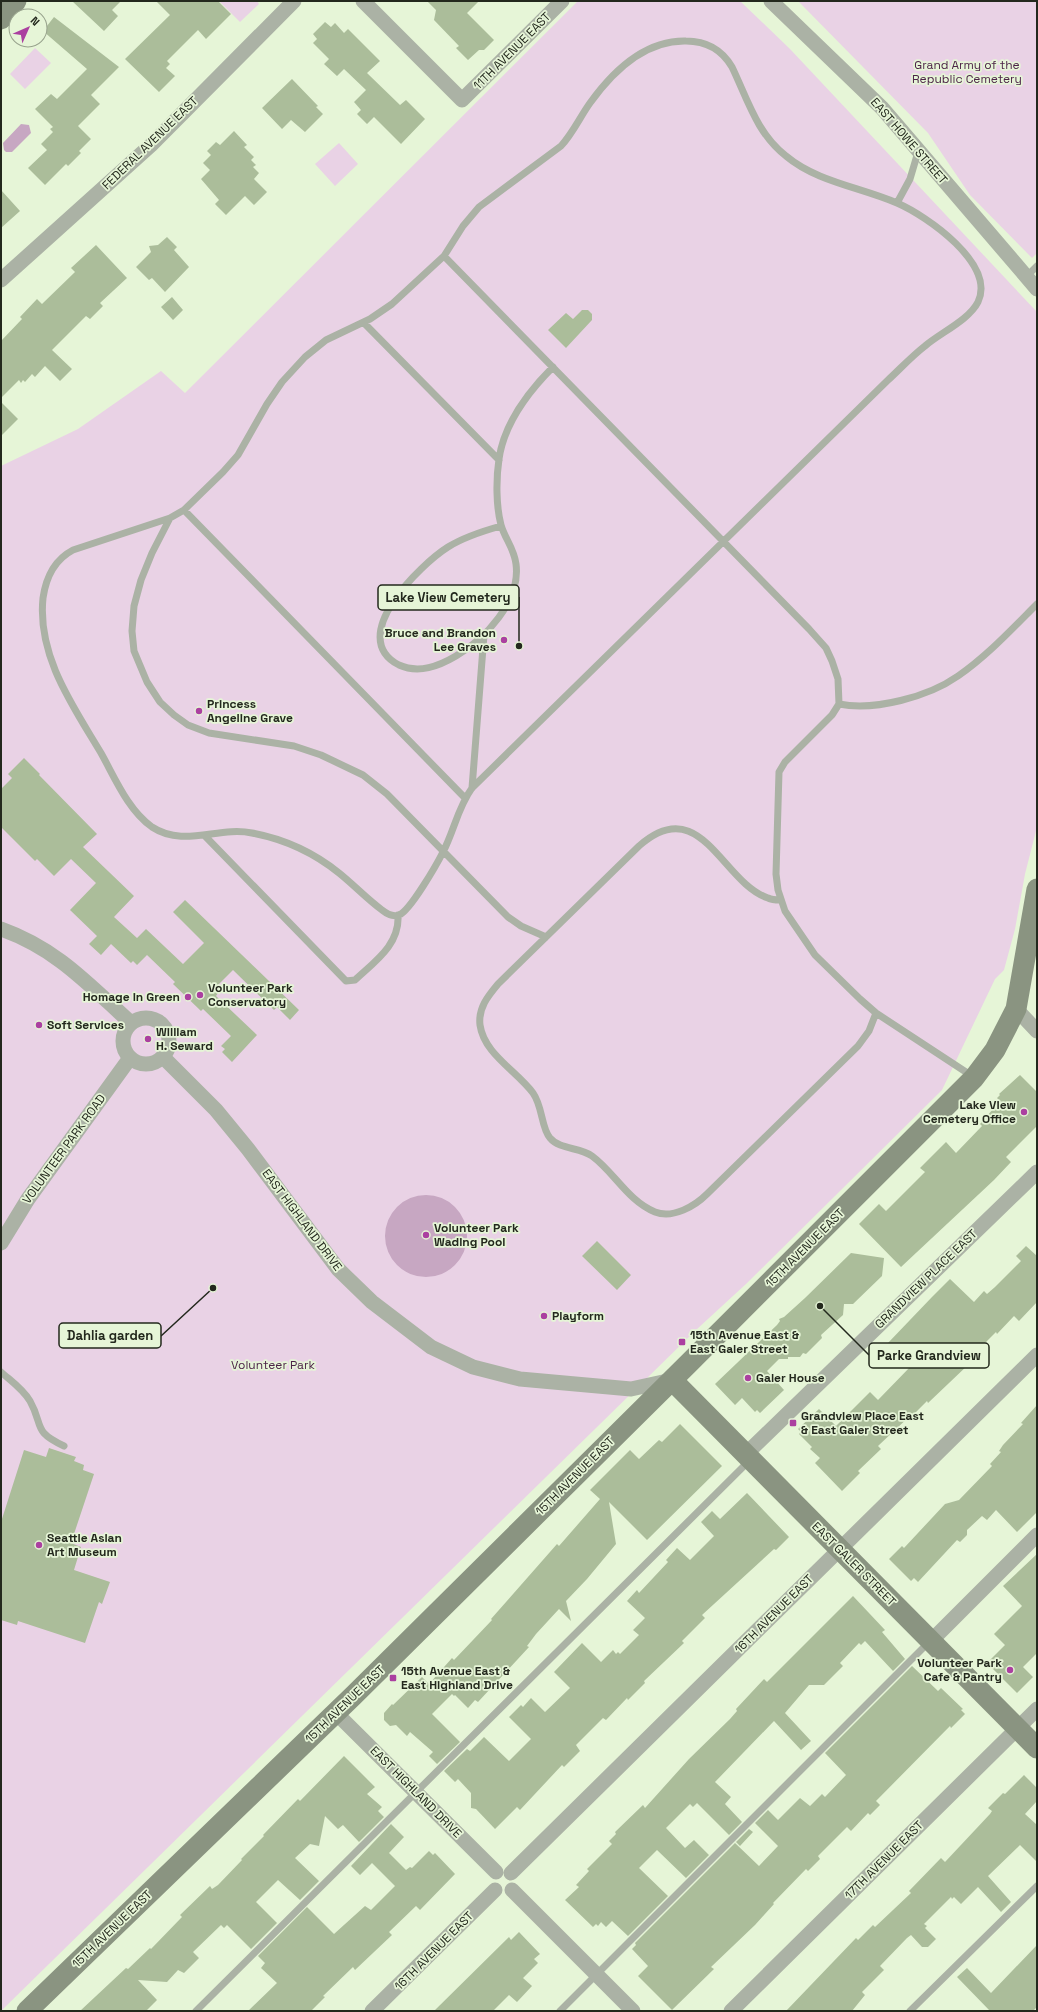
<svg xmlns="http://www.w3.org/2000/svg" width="1038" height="2012" font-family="'Space Grotesk',sans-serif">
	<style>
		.green { fill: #e9d2e5 }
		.water { fill: #c7a7c2 }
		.building { fill: #abbd9a }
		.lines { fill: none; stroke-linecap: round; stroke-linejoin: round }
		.lane { stroke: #abb2a5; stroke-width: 7 }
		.street { stroke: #abb2a5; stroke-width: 15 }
		.secondary { stroke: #8a9481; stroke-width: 21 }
		.poi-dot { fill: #ab40a0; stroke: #e6f5d7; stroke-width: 1.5 }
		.labels { text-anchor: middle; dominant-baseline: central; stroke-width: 3.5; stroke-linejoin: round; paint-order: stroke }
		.street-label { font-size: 12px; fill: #23281d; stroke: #e6f5d7 }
		.park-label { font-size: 12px; fill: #4d2448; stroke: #e6f5d7 }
		.poi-label { font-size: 12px; font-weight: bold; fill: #23281d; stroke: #e6f5d7; text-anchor: start }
		.leader { fill: none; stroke: #23281d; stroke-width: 1.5 }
		.callout-dot { fill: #23281d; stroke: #e6f5d7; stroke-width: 1.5 }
		.callout { fill: #e6f5d7; stroke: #23281d; stroke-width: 1.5 }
		.callout-label { font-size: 13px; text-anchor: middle; font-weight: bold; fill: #23281d }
	</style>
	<rect width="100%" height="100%" fill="#e6f5d7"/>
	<path class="green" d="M219,1H257L259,4L240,22Z
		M578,1H740L790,49L1037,312V827L1025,874L1015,929L1004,970L995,979L942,1090L746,1284L696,1330L1,2011V466L78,429L161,371L185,393Z
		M798,1H1037V253L1032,258L970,195L928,133Z
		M35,48L51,63L25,89L10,74Z
		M339,143L358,164L335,186L315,164Z"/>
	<path class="water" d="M21,124L29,125L31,133L12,152H6L4,150L3,143Z
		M385 1236a41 41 0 1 1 82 0a41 41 0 1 1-82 0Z"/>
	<path class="building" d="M72,1H121L112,10L118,16L104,31Z
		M156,1H218L231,14L206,39L198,30L167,61L170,64L166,68L175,76L159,92L125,59L170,15Z
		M427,1H479L467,13L494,40L484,50H479L468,60L456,48L459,46L434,20L436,10Z
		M54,17L119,67L91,95L100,104L78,126L91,139L79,151L81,153L68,166L66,164L45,185L28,168L47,150L41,144L53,132L50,129L53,127L35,109L51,94L57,99L87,69L43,31Z
		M325,22L331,27L335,23L344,33L348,29L380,61L367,73L400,105L406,100L425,119L401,144L374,117L367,124L357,114L361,110L354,102L366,90L344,69L337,76L324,64L329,59L313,43L317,39L313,34Z
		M292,79L318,106L316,107L323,114L305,132L291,120L282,129L262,108Z
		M234,131L247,145L244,147L254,157L251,160L256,165L253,167L259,173L254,179L267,192L254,205L245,196L226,215L215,204L219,200L201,179L210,170L203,163L211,155L207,151L216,142L220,145Z
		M1,190L20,211L1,228Z
		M167,237L177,247L174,250L189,267L165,292L152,278L149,280L136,267L151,252L149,246L158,245Z
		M96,245L127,278L100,303L103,306L90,319L86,316L52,350L72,369L60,381L45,366L35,377L32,374L25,382L23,380L21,383L19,380L1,398V341L22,319L20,317L37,299L42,304L75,272L71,268Z
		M172,297L183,310L173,320L161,307Z
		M582,310H588L592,314V320L566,348L548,330L566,313L573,319Z
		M1,402L18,419L1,436Z
		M24,758L40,774L39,775L97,834L83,847L134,896L114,917L137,938L146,929L183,964L204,943L173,912L185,900L299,1010L290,1020L277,1007L274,1010L233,970L214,989L218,993L216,996L257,1035L232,1062L222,1052L225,1049L221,1046L231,1036L203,1009L201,1011L173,984L175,982L147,955L137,965L133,961L131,963L111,944L101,955L89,944L97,936L70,910L96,883L71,859L54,876L37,859L35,861L1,827V789L12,778L8,774Z
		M1020,1075L1037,1092V1126L1006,1157L1011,1162L994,1180L901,1267L859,1224L879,1204L886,1211L925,1172L920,1168L946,1142L956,1153L982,1126L980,1124L1000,1101L997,1098L1000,1095L999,1094Z
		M597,1241L631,1275L617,1290L582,1256Z
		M1026,1246L1037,1256V1302L1019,1321L1014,1316L997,1334L996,1332L966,1362L969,1364L928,1403L927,1401L913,1415L912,1414L878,1446L881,1449L858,1471L860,1473L842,1491L815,1463L820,1458L810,1449L812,1447L799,1434L801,1432L798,1429L819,1409L836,1426L870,1392L878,1400L911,1366L887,1344L932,1297L950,1279L974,1302L984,1291L987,1294L995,1287L1021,1261L1016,1256Z
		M851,1253L884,1258L882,1276L853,1304H844L843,1315L821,1335L822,1338L806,1354L803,1353L800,1357H788V1359H779L767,1371L784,1390L760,1413L757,1410L755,1412L742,1398L735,1405L715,1384L777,1325L780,1321L779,1319L784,1317L805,1298Z
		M1037,1405V1512L1017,1532L996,1510L987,1520L982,1516L967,1530V1535L960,1542L957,1540L918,1582L914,1578L911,1581L889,1559L902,1546L904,1548L945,1504L959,1500L992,1466L990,1464L1001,1452L999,1451L1003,1445L1023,1424L1021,1423Z
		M680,1424L722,1466L647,1540L609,1502L616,1544L587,1579L566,1601L571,1621L559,1609L536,1634L527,1646L529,1647L478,1702L475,1700L468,1708L455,1695L454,1696L452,1694L432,1714L460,1742L437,1764L429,1756L433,1752L410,1732L407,1736L396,1725L390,1726L384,1720V1713L392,1704L393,1705L422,1677L429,1684L452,1658L454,1660L492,1620L491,1619L557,1544L559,1546L600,1499L590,1490L630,1450L639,1459L659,1440L662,1442Z
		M49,1448L76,1457L74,1461L84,1465L83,1470L94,1474L71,1543L81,1547L74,1570L110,1582L102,1604L99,1602L85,1643L18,1621L17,1625L1,1620V1522L24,1450L46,1457Z
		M747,1493L789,1537L776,1550L774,1549L702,1615L705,1618L682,1641L684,1643L644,1681L645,1683L628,1700L627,1698L606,1720L603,1718L576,1745L580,1751L564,1767L562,1765L520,1810L517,1807L495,1829L476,1809L471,1808V1793L458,1779L455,1782L444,1771L467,1749L470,1751L484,1737L509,1761L531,1739L509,1717L521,1705L523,1707L531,1698L545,1712L570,1688L554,1672L582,1643L601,1662L613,1650L616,1654L618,1652L620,1654L639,1635L633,1630L645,1618L627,1601L637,1590L639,1593L668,1562L666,1560L677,1548L690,1560L714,1536L701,1522L712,1511L720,1519Z
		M1037,1554V1653L1023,1667L1033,1677L1017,1693L987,1663L1005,1645L994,1634L1022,1606L1003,1586Z
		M853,1596L885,1630L882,1632L905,1659L893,1671L865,1641L861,1645L859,1643L840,1663L843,1666L824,1685H809L785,1713L811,1741L801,1750L774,1721L715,1782L731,1797L725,1804L742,1822L729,1835L697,1803L693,1807L690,1804L666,1828L685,1848L694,1840L709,1855L686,1878L657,1850L639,1868L668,1896L628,1936L612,1921L606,1927L601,1922L598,1926L596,1924L593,1927L565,1900L579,1887L576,1885L589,1871L587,1869L612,1844L609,1841L616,1834L615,1832L643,1805L645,1808L689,1759L730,1719L737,1711L736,1709L764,1679L767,1682Z
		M912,1666L938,1691L941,1688L963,1709L961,1710L965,1714L951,1728L950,1726L876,1801L880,1805L870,1815L868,1813L851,1831L847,1827L818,1856L820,1859L808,1871L806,1869L773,1903L774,1904L755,1925L711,1967L714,1969L672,2010L638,1976L648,1966L632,1949L636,1945L635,1943L735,1843L759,1866L778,1846L755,1823L768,1810L778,1820L800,1798L810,1806L822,1794L825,1797L846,1775L825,1753Z
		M344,1756L375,1787L367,1794L382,1807L378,1811L384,1817L359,1842L343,1825L338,1829L325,1816L319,1846L310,1844L295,1858L319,1881L300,1900L278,1880L256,1902L277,1923L251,1949L227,1925L224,1928L221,1925L193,1952L199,1958L184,1973L178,1970L167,1982L138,1980L157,2000L146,2011H80L126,1968L128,1969L150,1948L151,1949L182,1917L180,1915L210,1886L212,1889L218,1885L242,1860L241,1859L264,1836L263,1835L298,1799L300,1801Z
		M1024,1775L1037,1788V1801L1025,1814L1037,1825V1862L1020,1845L988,1876L1011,1902L1001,1912L978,1887L961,1904L954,1897L952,1899L951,1897L924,1924L927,1926L925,1928L936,1939L928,1947H922L911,1935L907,1938L880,1966L884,1970L862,1992L865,1995L852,2011H786L856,1938L858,1940L873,1925L875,1927L911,1893L909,1891L941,1858L945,1862L990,1814L992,1811L988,1808L1003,1793L1005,1794Z
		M391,1824L404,1837L389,1853L406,1870L410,1867L412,1868L429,1851L433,1855L435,1853L455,1874L420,1910L416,1906L389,1932L392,1935L355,1970L353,1967L323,1996L325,1997L311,2011H248L277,1983L261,1968L265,1963L258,1956L307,1907L334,1934L365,1906L371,1910L395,1886L372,1863L360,1875L351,1866Z
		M749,1829L753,1832L740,1846L736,1842Z
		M519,1932L540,1954L534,1959L538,1963L523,1978L532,1986L517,2002L509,1995L493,2011H434L509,1937L511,1940Z
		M1037,1945V2007L1033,2011H990L957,1977L967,1968L991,1993Z"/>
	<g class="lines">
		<path class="lane" d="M897,203L910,179L918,152
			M444,256L809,629L826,648L832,661L838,679L839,704L832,715L785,762L779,772L776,874L778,890L785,911L815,955L860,999L876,1013L972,1076
			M1026,277L1037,266
			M364,323L499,460
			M184,510L465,798
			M170,518L73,550C54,560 46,577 43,598C37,656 73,706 101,753C115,778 128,810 152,827C184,848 218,826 252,833C284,839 313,852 339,873C354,885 367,899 382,910C387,914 393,917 399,915C410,911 437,864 443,852C454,831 458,807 472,788L887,381C900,369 912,356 925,346C940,333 969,320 978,302C996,264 927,216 897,203C860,187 817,182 786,156C757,134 747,98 732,67C722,50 706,41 686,41C645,40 613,71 590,103C580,117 573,133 561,146L479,207L463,226L444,256L392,304L370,319L326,340L305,357L282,382L267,404L238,455L223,472L184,510L170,518L152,553L141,580L134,606L132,631L134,651L147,682L160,702L174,715L188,725L209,733L294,746L321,755L363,775L387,794L508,917L521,926L546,937
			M501,526C483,531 464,537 448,547C421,564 345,637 399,665C419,674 439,666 456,656C485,639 521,601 516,564C514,548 505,539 501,525C496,506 496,479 499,459C504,424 529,391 553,367
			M839,704C875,711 928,697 958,676C987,656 1012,629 1037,604
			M472,788L484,635
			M205,836L346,981L355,980C374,962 400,945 398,915
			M780,900C776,900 772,900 768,898C722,883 701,791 639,846L498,984C488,996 478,1008 480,1025C484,1054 517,1071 533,1093C543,1107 541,1128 550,1138C560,1150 580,1147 592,1156C614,1172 628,1201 655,1212C673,1219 695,1206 707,1194L858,1046L869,1031L876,1013
			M1,1372C11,1381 23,1389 30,1401C44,1426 32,1431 64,1446
			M196,2011L750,1460
			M560,2011L929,1642
			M910,2011L1037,1886"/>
		<path class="street" d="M363,1L462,100L562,1
			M771,1L882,108L1037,289
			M1,280L151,145L294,1
			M1,929C57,949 88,984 131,1023
			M1016,1009L1037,1031
			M123 1041a23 23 0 1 1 46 0a23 23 0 1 1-46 0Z
			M163,1057L216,1110L248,1149L338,1269L372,1302L431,1347L473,1367L520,1379L631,1389L672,1380
			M1,1243L28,1199L130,1058
			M746,1454L1037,1172
			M931,1641L1037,1535
			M336,1713L496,1872
			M511,1873L1037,1355
			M512,1890L633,2011
			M372,2011L495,1890
			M731,2011L1037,1709"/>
		<path class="secondary" d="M1,19L16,1
			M672,1380L1037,1748
			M27,2011L353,1696L687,1365L974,1078L995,1050L1016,1009L1037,889"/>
	</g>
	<g class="poi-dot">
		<circle cx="504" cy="640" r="4"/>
		<circle cx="199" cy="711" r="4"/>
		<circle cx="200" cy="995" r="4"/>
		<circle cx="188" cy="997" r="4"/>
		<circle cx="39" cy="1025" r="4"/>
		<circle cx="148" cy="1039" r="4"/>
		<circle cx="1024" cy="1112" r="4"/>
		<circle cx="426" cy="1235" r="4"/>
		<circle cx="544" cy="1316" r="4"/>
		<rect x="678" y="1338" width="8" height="8" rx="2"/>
		<circle cx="748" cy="1378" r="4"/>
		<rect x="789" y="1419" width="8" height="8" rx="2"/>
		<circle cx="39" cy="1545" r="4"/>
		<circle cx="1010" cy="1670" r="4"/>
		<rect x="389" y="1674" width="8" height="8" rx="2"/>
	</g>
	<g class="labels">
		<g class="street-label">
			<text transform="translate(512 51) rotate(-45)">11TH AVENUE EAST</text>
			<text transform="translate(909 141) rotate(49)">EAST HOWE STREET</text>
			<text transform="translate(150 143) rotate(-44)">FEDERAL AVENUE EAST</text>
			<text transform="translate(64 1149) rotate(-54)">VOLUNTEER PARK ROAD</text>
			<text transform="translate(302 1220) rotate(53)">EAST HIGHLAND DRIVE</text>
			<text transform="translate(805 1248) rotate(-45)">15TH AVENUE EAST</text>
			<text transform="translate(926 1279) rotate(-44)">GRANDVIEW PLACE EAST</text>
			<text transform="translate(575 1476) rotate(-45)">15TH AVENUE EAST</text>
			<text transform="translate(854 1564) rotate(45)">EAST GALER STREET</text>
			<text transform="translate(774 1614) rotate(-45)">16TH AVENUE EAST</text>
			<text transform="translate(345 1704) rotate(-44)">15TH AVENUE EAST</text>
			<text transform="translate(416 1792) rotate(45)">EAST HIGHLAND DRIVE</text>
			<text transform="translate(884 1860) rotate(-45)">17TH AVENUE EAST</text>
			<text transform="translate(112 1929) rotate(-44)">15TH AVENUE EAST</text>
			<text transform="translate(434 1951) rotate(-45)">16TH AVENUE EAST</text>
		</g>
		<g class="park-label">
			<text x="967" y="65">Grand Army of the<tspan x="967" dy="14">Republic Cemetery</tspan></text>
			<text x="273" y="1365">Volunteer Park</text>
		</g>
		<g class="poi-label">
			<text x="496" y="633" text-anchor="end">Bruce and Brandon<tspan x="496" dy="14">Lee Graves</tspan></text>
			<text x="207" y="704">Princess<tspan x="207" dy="14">Angeline Grave</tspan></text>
			<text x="208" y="988">Volunteer Park<tspan x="208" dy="14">Conservatory</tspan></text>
			<text x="180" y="997" text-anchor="end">Homage in Green</text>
			<text x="47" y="1025">Soft Services</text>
			<text x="156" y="1032">William<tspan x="156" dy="14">H. Seward</tspan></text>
			<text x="1016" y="1105" text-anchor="end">Lake View<tspan x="1016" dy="14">Cemetery Office</tspan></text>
			<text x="434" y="1228">Volunteer Park<tspan x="434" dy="14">Wading Pool</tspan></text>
			<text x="552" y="1316">Playform</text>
			<text x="690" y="1335">15th Avenue East &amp;<tspan x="690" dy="14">East Galer Street</tspan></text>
			<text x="756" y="1378">Galer House</text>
			<text x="801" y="1416">Grandview Place East<tspan x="801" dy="14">&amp; East Galer Street</tspan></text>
			<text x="47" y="1538">Seattle Asian<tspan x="47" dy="14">Art Museum</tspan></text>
			<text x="1002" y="1663" text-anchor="end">Volunteer Park<tspan x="1002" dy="14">Cafe &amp; Pantry</tspan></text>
			<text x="401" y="1671">15th Avenue East &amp;<tspan x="401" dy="14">East Highland Drive</tspan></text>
		</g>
	</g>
	<path class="leader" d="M519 646L519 597M213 1288L161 1336M820 1306L869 1355"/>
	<g class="callout-dot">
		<circle cx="519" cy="646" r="4"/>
		<circle cx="213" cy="1288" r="4"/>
		<circle cx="820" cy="1306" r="4"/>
	</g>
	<g class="callout">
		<rect x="378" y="585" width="141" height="25" rx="4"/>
		<rect x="59" y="1323" width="102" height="25" rx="4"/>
		<rect x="869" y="1343" width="120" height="25" rx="4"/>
	</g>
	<g class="callout-label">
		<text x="448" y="602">Lake View Cemetery</text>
		<text x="110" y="1340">Dahlia garden</text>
		<text x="929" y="1360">Parke Grandview</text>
	</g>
	<rect width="1038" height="2012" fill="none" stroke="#23281d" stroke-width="4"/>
	<g transform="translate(28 28) rotate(45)"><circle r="19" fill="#e6f5d7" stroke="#98a38d"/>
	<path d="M0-3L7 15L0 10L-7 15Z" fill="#ab40a0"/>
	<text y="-6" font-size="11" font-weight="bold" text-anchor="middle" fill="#23281d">N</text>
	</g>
</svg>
